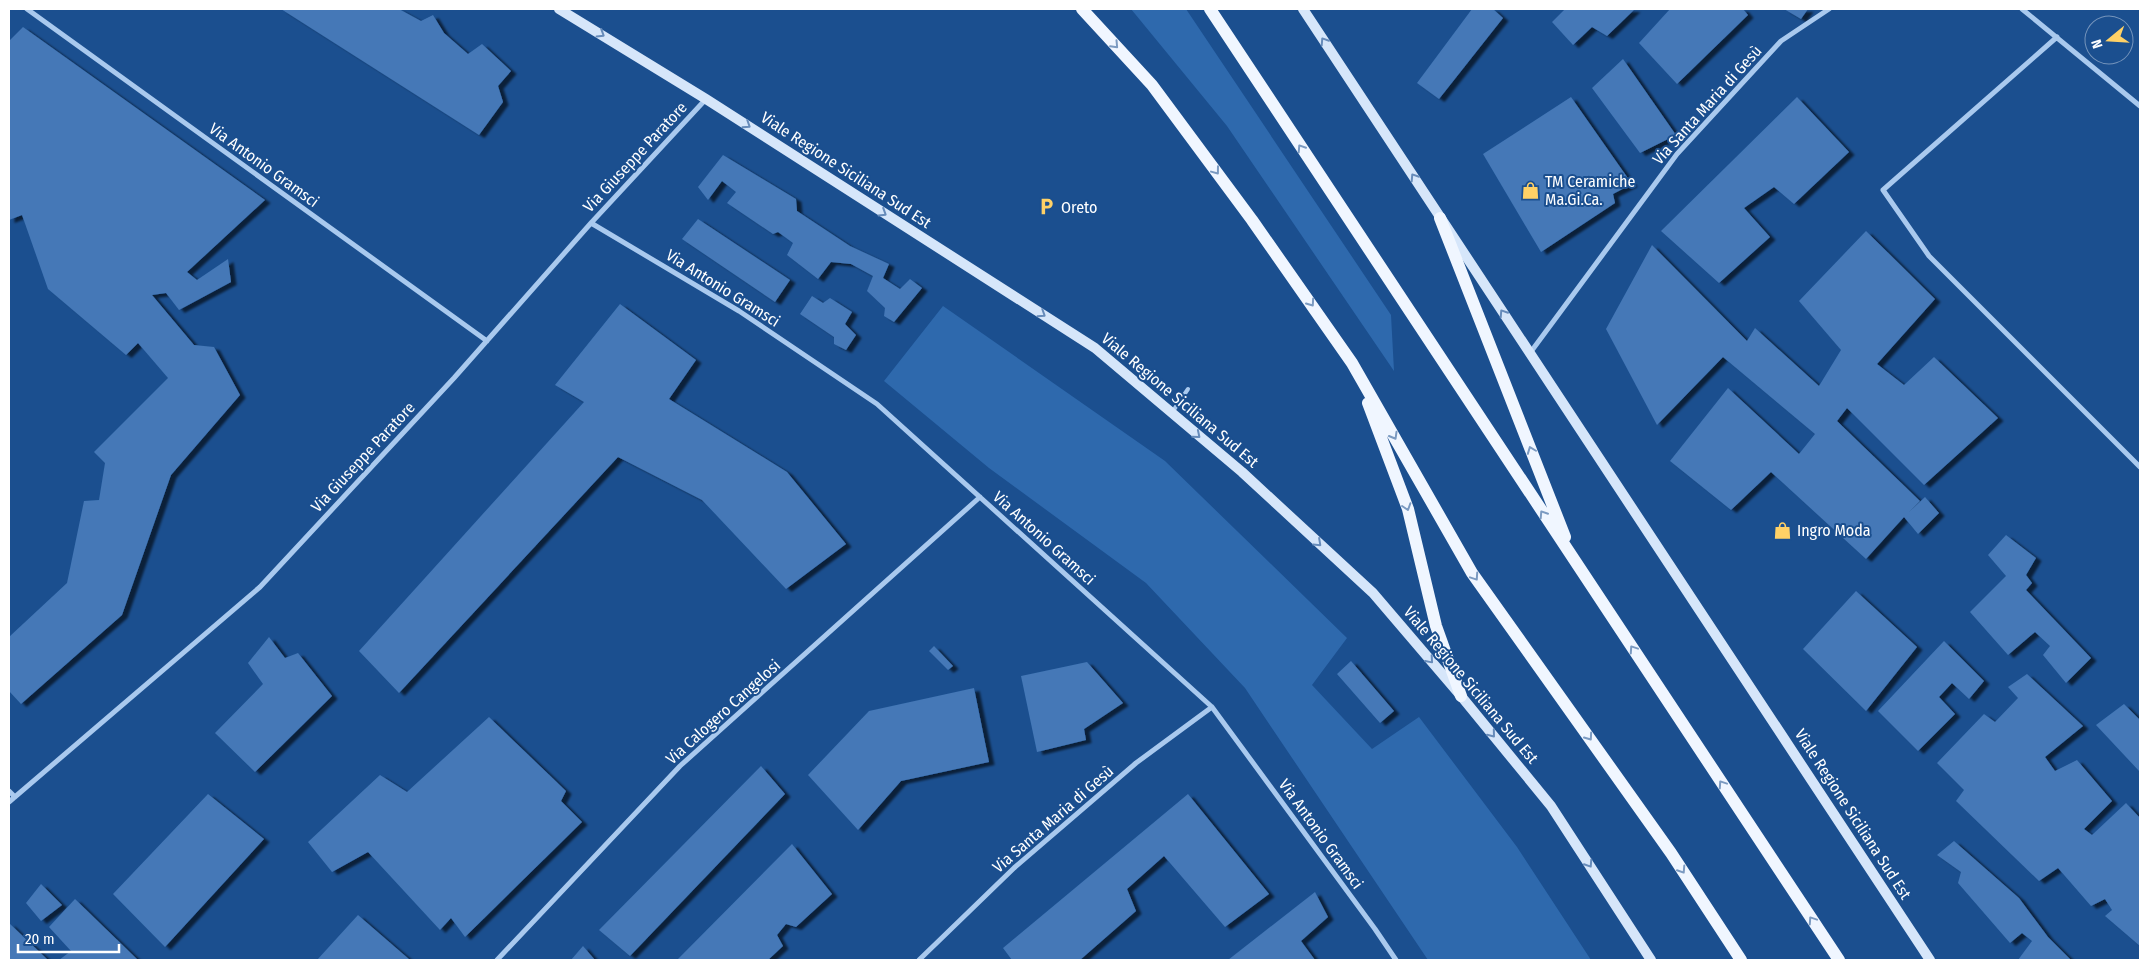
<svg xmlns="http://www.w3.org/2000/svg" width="2149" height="969" font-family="'Fira Sans Condensed',sans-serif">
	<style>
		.green { fill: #2e69ad }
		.building { fill: #4478b7; filter: url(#shadow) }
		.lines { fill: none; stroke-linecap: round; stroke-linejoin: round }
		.lane { stroke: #a9c9ee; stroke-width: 4 }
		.street { stroke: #a9c9ee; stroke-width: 5 }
		.secondary { stroke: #d6e6fa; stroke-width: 10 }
		.primary { stroke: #f0f6ff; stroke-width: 12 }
		.oneway { stroke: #668bba }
		.oneway2 { stroke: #7b9ac1 }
		.labels { text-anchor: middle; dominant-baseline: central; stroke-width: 4; stroke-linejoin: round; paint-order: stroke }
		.street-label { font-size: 16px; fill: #fff; stroke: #1b4f8f }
		.poi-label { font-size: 16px; fill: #fff; stroke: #1b4f8f; text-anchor: start }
	</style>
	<defs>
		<filter id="shadow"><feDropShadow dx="5.5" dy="3" stdDeviation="1" flood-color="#0009"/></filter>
	</defs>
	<rect width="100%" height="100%" fill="#1b4f8f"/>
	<path class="green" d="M1131,9H1186L1391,315L1394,371L1227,126Z
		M943,306L1165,461L1347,638L1312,685L1372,749L1419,717L1517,847L1591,960H1428L1245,688L1146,583L989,468L884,381Z"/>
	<path class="building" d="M281,9H399L421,21L433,15L444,33L468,54L482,44L511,71L498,86L503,102L479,135Z
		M1472,9H1493L1503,18L1439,99L1417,83Z
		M1565,9H1635L1607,36L1592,27L1573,45L1552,22Z
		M1670,9H1743L1748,15L1677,84L1639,43Z
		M1784,9H1808L1801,19Z
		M23,27L265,200L187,272L197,280L228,259L231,282L179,310L166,293L152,295L194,345L214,347L240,395L171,475L122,615L21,704L9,691V637L67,583L84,501L99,500L105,463L94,452L168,378L138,343L126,355L48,289L22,215L9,220V41Z
		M1623,59L1676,135L1640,153L1592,88Z
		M1571,97L1632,184L1613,194L1615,203L1541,252L1483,154Z
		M1797,97L1849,152L1794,204L1774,187L1744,208L1770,237L1719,283L1661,231Z
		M723,155L796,199L797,211L850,246L889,264L883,278L900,289L910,279L922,288L894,322L884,316L885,308L867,291L873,276L851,264L831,262L818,279L787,255L793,243L778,232L773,234L727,203L736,192L722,181L708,200L698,187Z
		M698,219L790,280L775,302L682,239Z
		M1866,231L1935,299L1877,364L1904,385L1934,357L1998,418L1924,485L1847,408L1837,421L1920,501L1908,513L1925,497L1939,513L1918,534L1904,517L1866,559L1771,472L1731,510L1670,461L1728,388L1799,454L1815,434L1723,357L1657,425L1606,329L1652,245L1747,341L1755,328L1819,386L1841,350L1799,301Z
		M812,296L823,303L830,298L852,312L845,324L856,335L846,350L834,344V337L800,314Z
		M620,304L696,360L669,399L787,472L846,544L786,589L702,500L618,457L399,693L359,651L584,402L555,385Z
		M2006,535L2036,558L2026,575L2032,583L2026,590L2091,658L2066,683L2043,655L2050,646L2035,632L2008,655L1970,612L2006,576L1988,555Z
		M1856,591L1917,647L1866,711L1803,649Z
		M269,637L285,658L298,653L332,696L255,772L215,733L263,684L248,663Z
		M1944,641L1984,681L1969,699L1952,683L1939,697L1955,714L1918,751L1878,711Z
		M934,646L953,666L948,670L929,651Z
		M1351,661L1394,711L1380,723L1337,674Z
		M1087,662L1123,703L1084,729L1086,740L1037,752L1021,676Z
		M2027,674L2083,726L2045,757L2055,771L2077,760L2112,801L2084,829L2092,835L2126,803L2140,818V946L2105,916L2112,910L2105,899L2091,906L2058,868L2039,881L1956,801L1964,790L1937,763L1984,714L1995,722L2018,698L2008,687Z
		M974,688L989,762L901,781L858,830L808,775L869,711Z
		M2124,704L2140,720V772L2096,725Z
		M489,717L566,791L561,801L582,822L465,937L451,918L440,930L368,852L332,872L308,842L380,775L407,792Z
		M761,766L785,794L630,956L599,930Z
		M208,794L264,839L165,947L113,894Z
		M1188,794L1269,894L1225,927L1164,856L1127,889L1136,911L1080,960H1012L1003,948Z
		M1954,841L2019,898L2048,937L2071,960H2018L2032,941L2022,933L2010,943L1958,883L1961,872L1937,855Z
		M792,844L832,894L796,927L786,924L777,935L783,946L768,960H677Z
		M41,884L62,905L41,921L26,903Z
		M1315,892L1328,917L1301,941L1315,960H1228Z
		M75,899L138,960H59L71,951L49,927Z
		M358,915L410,960H317Z
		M9,923L48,960H9Z
		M583,946L595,960H571Z"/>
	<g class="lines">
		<path class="lane" d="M1173,411L1188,389"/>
		<path class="street" d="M27,9L487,341
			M2022,9L2140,106
			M2057,37L1883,190L1929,256L2140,467
			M591,223L739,311L877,404L1212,707L1375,929L1396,960
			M1530,353L1677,154L1781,41L1829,9
			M9,791L15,797
			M9,802L260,587L454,378L591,223L706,99
			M497,960L680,766L980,497
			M919,960L1014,868L1136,763L1212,707"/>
		<path class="secondary" d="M559,9L706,99L1095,348L1242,472L1373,593L1461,696L1551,806L1651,960
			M1303,9L1930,960"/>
		<path class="primary" d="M1082,9L1152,85L1252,220L1352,363L1472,573L1671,853L1741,960
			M1210,9L1839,960
			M1440,218L1565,537
			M1368,403L1408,509L1436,626L1461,696"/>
	</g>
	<defs><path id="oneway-chevron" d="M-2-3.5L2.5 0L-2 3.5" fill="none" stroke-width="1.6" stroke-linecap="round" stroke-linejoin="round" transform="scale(1.25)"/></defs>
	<g class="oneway">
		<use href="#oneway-chevron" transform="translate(601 34) rotate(32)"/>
		<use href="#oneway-chevron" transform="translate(1324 41) rotate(-123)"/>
		<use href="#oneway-chevron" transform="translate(747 125) rotate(33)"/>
		<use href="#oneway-chevron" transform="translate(1414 177) rotate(-123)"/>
		<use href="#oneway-chevron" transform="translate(883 213) rotate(32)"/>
		<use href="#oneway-chevron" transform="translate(1503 313) rotate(-123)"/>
		<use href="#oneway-chevron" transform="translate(1042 314) rotate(33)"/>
		<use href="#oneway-chevron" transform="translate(1197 435) rotate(40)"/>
		<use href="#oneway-chevron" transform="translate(1318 543) rotate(43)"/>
		<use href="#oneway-chevron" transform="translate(1430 660) rotate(49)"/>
		<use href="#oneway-chevron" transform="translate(1492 734) rotate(51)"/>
		<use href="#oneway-chevron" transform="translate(1589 864) rotate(57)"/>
	</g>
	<g class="oneway2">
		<use href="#oneway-chevron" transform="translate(1115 45) rotate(47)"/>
		<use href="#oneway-chevron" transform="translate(1301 148) rotate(-123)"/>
		<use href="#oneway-chevron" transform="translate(1216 171) rotate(53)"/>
		<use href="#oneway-chevron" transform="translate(1311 303) rotate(55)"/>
		<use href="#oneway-chevron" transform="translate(1394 436) rotate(60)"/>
		<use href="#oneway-chevron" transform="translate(1531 450) rotate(-111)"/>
		<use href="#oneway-chevron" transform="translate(1407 507) rotate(72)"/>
		<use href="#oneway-chevron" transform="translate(1543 514) rotate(-123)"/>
		<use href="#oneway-chevron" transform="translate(1475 577) rotate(56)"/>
		<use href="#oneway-chevron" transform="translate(1633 649) rotate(-124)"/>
		<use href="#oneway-chevron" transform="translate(1589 737) rotate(55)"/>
		<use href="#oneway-chevron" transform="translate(1722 784) rotate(-124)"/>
		<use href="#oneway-chevron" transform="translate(1682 870) rotate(57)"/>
		<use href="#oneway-chevron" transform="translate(1812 920) rotate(-124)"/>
	</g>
	<defs>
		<symbol id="shop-bare" viewBox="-9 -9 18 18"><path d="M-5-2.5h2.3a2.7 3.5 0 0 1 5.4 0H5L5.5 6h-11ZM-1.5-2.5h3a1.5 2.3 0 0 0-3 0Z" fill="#ffd166" stroke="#1b4f8f" stroke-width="2.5" paint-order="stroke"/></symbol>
		<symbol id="parking-bare" viewBox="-9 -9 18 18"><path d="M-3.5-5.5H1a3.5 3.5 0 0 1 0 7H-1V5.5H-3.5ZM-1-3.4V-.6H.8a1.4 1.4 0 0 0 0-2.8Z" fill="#ffd166" stroke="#1b4f8f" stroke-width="2.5" paint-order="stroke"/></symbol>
	</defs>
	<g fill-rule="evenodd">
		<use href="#shop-bare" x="1518" y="178" width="25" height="25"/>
		<use href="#parking-bare" x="1034" y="194" width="25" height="25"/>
		<use href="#shop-bare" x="1770" y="518" width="25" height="25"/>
	</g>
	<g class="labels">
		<g class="street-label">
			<text transform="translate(1707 105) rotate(-48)">Via Santa Maria di Gesù</text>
			<text transform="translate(635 157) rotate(-47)">Via Giuseppe Paratore</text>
			<text transform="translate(264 165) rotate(36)">Via Antonio Gramsci</text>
			<text transform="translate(846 170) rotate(33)">Viale Regione Siciliana Sud Est</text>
			<text transform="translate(723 288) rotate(32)">Via Antonio Gramsci</text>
			<text transform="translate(1180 400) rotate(40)">Viale Regione Siciliana Sud Est</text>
			<text transform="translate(363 457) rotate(-47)">Via Giuseppe Paratore</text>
			<text transform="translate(1044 538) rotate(42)">Via Antonio Gramsci</text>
			<text transform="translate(1471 685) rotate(50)">Viale Regione Siciliana Sud Est</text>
			<text transform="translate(723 712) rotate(-42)">Via Calogero Cangelosi</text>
			<text transform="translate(1853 814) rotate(57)">Viale Regione Siciliana Sud Est</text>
			<text transform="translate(1053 819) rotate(-41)">Via Santa Maria di Gesù</text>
			<text transform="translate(1321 834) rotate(54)">Via Antonio Gramsci</text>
		</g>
		<g class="poi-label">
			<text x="1545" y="181">TM Ceramiche<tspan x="1545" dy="18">Ma.Gi.Ca.</tspan></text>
			<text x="1061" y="207">Oreto</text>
			<text x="1797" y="530">Ingro Moda</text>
		</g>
	</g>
	<rect width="2149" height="969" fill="none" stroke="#ffffff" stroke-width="20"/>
	<g transform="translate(2109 40) rotate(252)"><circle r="24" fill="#1b4f8f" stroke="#7695bc"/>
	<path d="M0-4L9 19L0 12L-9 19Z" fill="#ffd166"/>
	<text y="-8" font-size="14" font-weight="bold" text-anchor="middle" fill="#ffffff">N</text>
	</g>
	<path d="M18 944v8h101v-8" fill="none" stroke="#ffffff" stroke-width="2.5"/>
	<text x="25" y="944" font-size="15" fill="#ffffff" stroke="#1b4f8f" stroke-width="4" paint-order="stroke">20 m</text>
</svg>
